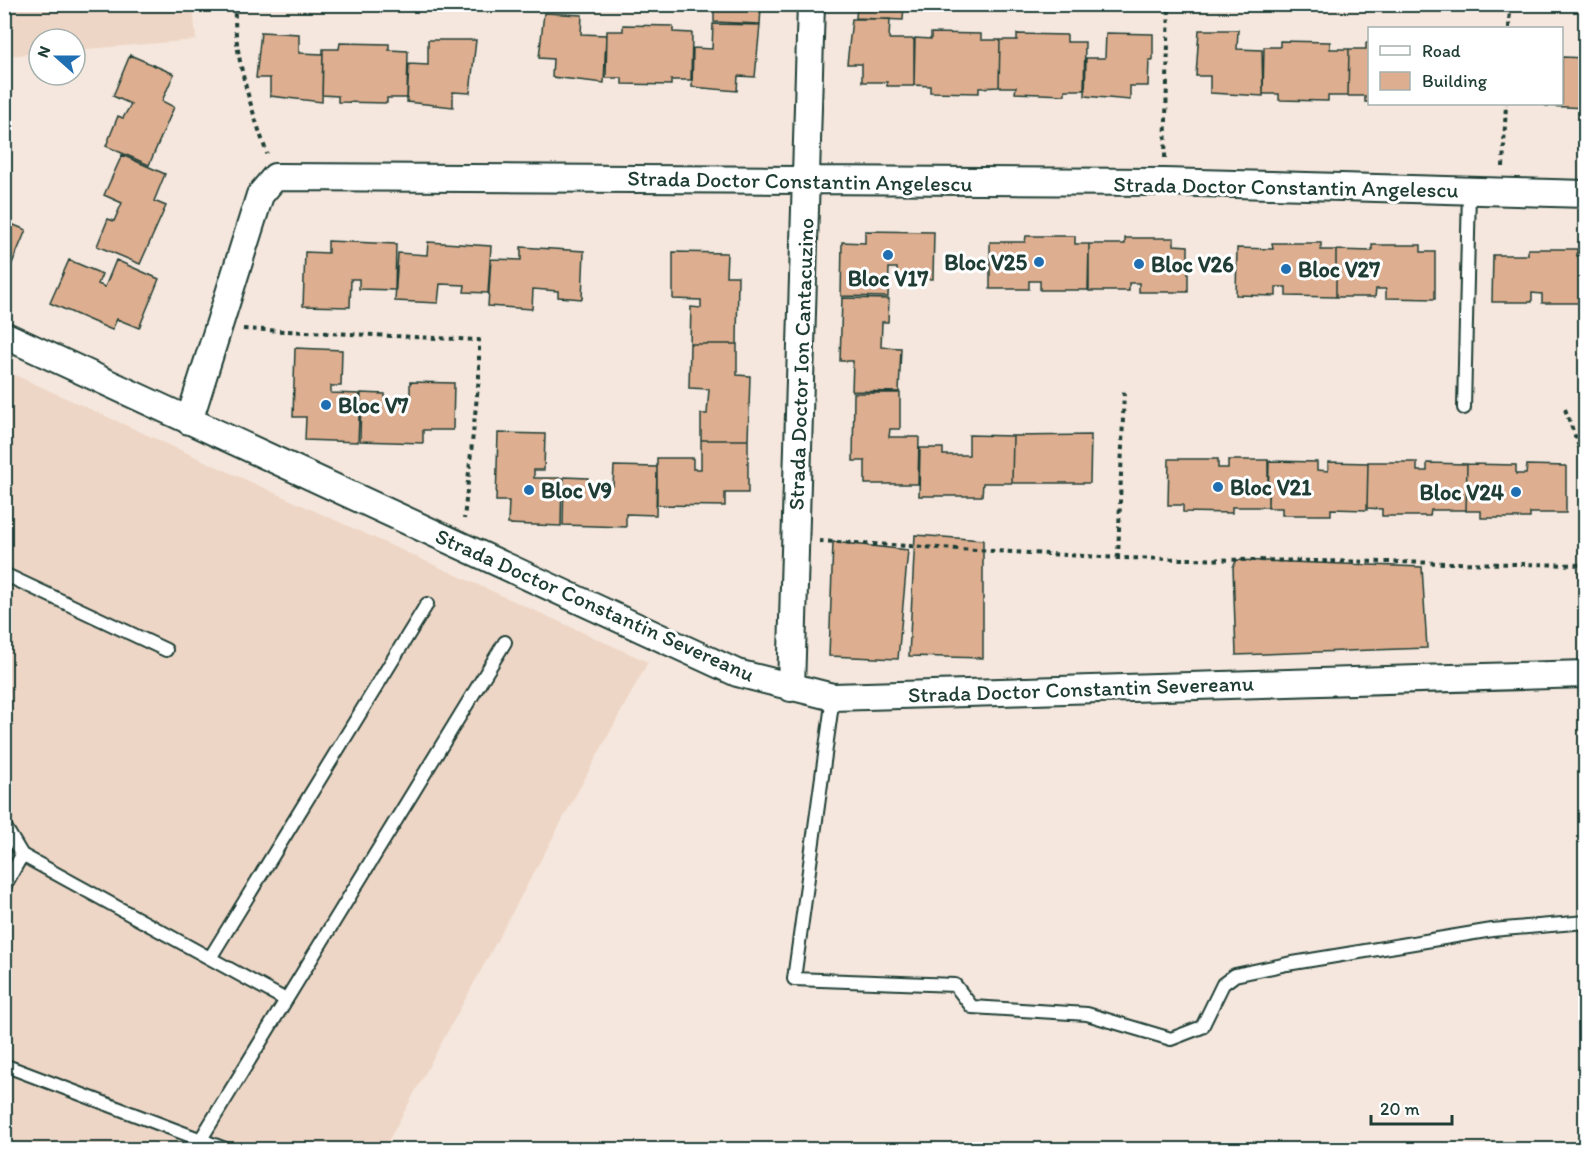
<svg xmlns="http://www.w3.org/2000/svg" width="1590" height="1154" font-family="Itim,sans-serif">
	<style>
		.built { fill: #eed6c6 }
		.building { fill: #ddae8f; stroke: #1f3d34; stroke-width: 1.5 }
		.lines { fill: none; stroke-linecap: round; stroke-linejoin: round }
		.service-casing { stroke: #1f3d34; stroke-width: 16 }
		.minor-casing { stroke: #1f3d34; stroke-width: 30 }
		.path { stroke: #1f3d34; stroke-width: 4; stroke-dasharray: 4.5 4.5; stroke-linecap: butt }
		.service { stroke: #fff; stroke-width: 12 }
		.minor { stroke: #fff; stroke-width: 26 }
		.poi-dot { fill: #1f6fb2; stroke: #fff; stroke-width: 2 }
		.labels { text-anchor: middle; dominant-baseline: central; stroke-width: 6; stroke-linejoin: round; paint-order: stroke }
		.street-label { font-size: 22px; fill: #1f3d34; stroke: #fff }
		.poi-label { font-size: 22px; font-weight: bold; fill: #1f3d34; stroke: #fff; text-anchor: start }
	</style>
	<rect width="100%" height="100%" fill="#f5e7dd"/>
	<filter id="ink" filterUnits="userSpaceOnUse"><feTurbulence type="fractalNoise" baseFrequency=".0167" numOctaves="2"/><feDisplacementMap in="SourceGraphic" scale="12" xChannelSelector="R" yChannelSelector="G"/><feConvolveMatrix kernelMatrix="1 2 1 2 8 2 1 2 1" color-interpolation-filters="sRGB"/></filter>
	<g filter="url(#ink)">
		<path class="built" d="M5,4L193,5L196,40L75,50V39H39V53L5,56Z
			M4,370L648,662L384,1149L24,1150L5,1142Z"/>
		<path class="building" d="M708,4H767V8H761L760,24L714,22V6Z
			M857,4H904L903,20L856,18Z
			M544,13L582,15L581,34L606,35L604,83L552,77L553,59L539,58Z
			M852,19H890L889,39H914V86H887V82H862V64H847Z
			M713,24L760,25L755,77L738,76L737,91L692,87L693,48L712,49Z
			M623,25L673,26V32L692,33L691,80H671V85L622,84V78H606L607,31H623Z
			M1199,30H1238L1237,49L1262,50L1263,96L1210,93V76H1196Z
			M261,32L299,34V53L323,54L322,102L270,96V78H256Z
			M931,33L981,34V40H1000L999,87L979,88V93L930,92V86L914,85L915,38L931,39Z
			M1106,33L1153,34V60H1149L1148,86H1130V100L1085,96L1086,58H1105Z
			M1017,34L1067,35V42H1085L1084,90H1065V95L1015,93L1016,87H999L1000,40H1017Z
			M428,40H476L470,93L453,92V107L407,102L409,64L428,65Z
			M1280,41L1330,42V49H1349L1348,96H1328V101L1279,100V94H1263L1264,47H1280Z
			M340,43L389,44V50L408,51L407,98H387V103L338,102V96L322,95L323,49H339Z
			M1366,43H1370V102H1365V96H1348L1349,49H1366Z
			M130,55L174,74L162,101L174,107L149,165L106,146L118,116L123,118L131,104L113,96Z
			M1562,57L1586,58V108L1545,106L1562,104Z
			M122,155L165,174L154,201L166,206L140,264L97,246L108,219L114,221L122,203L104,195Z
			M4,221L26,230L8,273L4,272Z
			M865,231L934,232L933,279L897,278V268H889L888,297L841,296L842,242L865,243Z
			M1026,236H1075V244H1089L1088,290H1040V281H1029V289H990V242H1025Z
			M1125,238H1174V245L1188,246V292H1139V283H1129V291H1089V244H1125Z
			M328,241L396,244L395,290L359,289V279H351L350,307L303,306L305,252L328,253Z
			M428,242L491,246L488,293L464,292L465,285L440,284L438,303L395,301L398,253L427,255Z
			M1272,243H1321V250H1336V297L1286,296V287H1276V296L1236,295L1237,248L1273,249Z
			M1372,245H1421V252H1435V299L1386,298V289H1376L1375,297H1336V250L1372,251Z
			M521,247L584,251L582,299L558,297V291L533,289L532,309L488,306L491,259L521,260Z
			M1528,249H1577V256H1586V303H1542V294L1532,293V302H1492L1493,255H1528Z
			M673,252L727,253L726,276H738L737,344H690L691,307L701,308V300L673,299Z
			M69,260L102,274L98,284L105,287L116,260L159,279L139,328L117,319L112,330L50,303Z
			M842,298L889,299L888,322H882L881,347L901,348L899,392L852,391L853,361H840Z
			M690,344H737V375L750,376L748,440H701V414H707L709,389L689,388Z
			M295,348L342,350L341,386H331V393L360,394L358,442L305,440L306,417H293Z
			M410,382L454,383L453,430H423V443L360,441L361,393L385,394V401H410Z
			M854,393H900V429H890L889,437H919L918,484H865V461H853Z
			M498,433L545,434L544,470H534V478H562L561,526L508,524L509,501H496Z
			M969,435L1013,436L1012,483H983L982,496H919L920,448H943V455H969Z
			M1091,435L1090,483H1012L1013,436Z
			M701,440H748V493H725V506L657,505V458H693V469H701Z
			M1169,459H1218V468H1228V460H1268V507H1232V513L1183,512V505H1168Z
			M1269,461L1317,462V470L1328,471V462L1368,463L1367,510L1331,509V515H1282V508H1268Z
			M1368,462H1417V471H1427V463L1467,464L1466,510H1431L1430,516H1382V509L1367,508Z
			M1467,464L1516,465V474H1526L1527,465L1566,466V513H1530V518H1481V511H1466Z
			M614,466L657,467L656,515L626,514V527L563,525L564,477L588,478V485L613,486Z
			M915,535L983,540V658L909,656Z
			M833,542L908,550L898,659L829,656Z
			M1237,560L1422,567L1427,648L1236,655L1233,567Z"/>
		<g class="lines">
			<defs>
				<path id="service" d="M1464,408L1469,191
					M4,574L166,650
					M833,697L794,979L955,985L972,1007L1087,1014L1171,1039L1202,1027L1223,984L1235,975L1287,964L1492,930L1586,922
					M4,825L22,855L286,1000
					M4,887L22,855
					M210,958L427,604
					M4,1065L228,1150
					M201,1139L505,642"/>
				<path id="minor" d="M4,335L737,673L833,697L1586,674
					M189,421L260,195L275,177L1164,182L1586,194
					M791,688L811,4"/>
			</defs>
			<use href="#service" class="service-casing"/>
			<use href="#minor" class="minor-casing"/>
			<path class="path" d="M235,4C233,55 251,107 267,154
				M1509,28L1510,4
				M1165,158L1169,4
				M1503,167L1506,104
				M243,329L479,340V377L464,519
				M1565,409L1586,466
				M819,541L1118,558L1585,565
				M1118,558L1124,390
				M1584,649L1586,558"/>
			<use href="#service" class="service"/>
			<use href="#minor" class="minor"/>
		</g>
	</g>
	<g class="poi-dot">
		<circle cx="888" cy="255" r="6"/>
		<circle cx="1039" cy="262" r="6"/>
		<circle cx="1139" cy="264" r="6"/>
		<circle cx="1286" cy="269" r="6"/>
		<circle cx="326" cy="405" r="6"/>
		<circle cx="1218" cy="487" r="6"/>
		<circle cx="529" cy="490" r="6"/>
		<circle cx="1516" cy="492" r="6"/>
	</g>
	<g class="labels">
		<g class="street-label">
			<text transform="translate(800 181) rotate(1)">Strada Doctor Constantin Angelescu</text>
			<text transform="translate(1286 187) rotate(1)">Strada Doctor Constantin Angelescu</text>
			<text transform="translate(801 364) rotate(-88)">Strada Doctor Ion Cantacuzino</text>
			<text transform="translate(595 605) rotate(24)">Strada Doctor Constantin Severeanu</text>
			<text transform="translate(1081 689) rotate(-2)">Strada Doctor Constantin Severeanu</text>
		</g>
		<g class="poi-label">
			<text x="1027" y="262" text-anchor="end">Bloc V25</text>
			<text x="1151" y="264">Bloc V26</text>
			<text x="1298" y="269">Bloc V27</text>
			<text x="888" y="278" text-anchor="middle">Bloc V17</text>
			<text x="338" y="405">Bloc V7</text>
			<text x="1230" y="487">Bloc V21</text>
			<text x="541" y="490">Bloc V9</text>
			<text x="1504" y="492" text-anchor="end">Bloc V24</text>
		</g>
	</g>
	<rect width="1590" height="1154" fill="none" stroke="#fff" stroke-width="24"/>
	<rect x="12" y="12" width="1566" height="1130" fill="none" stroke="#1f3d34" stroke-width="2" filter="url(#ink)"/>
	<rect x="1368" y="27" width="195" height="78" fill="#ffffff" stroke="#a5b1ae" stroke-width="1.5"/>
	<rect x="1380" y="46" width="30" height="9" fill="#ffffff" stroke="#a5b1ae" stroke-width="1.5"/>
	<text x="1422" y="57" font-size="18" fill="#1f3d34">Road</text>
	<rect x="1380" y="72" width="30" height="18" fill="#ddae8f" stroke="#a5b1ae" stroke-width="1.5"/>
	<text x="1422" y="87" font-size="18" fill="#1f3d34">Building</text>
	<g transform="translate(57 57) rotate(291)"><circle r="28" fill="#ffffff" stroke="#a5b1ae" stroke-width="1.5"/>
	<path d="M0-4.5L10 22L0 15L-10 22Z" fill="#1f6fb2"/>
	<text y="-9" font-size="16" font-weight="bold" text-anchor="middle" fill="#1f3d34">N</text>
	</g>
	<path d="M1371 1115v9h81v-9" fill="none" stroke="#1f3d34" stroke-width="3"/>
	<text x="1380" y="1115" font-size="18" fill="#1f3d34" stroke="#ffffff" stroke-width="4.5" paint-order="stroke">20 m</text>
</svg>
